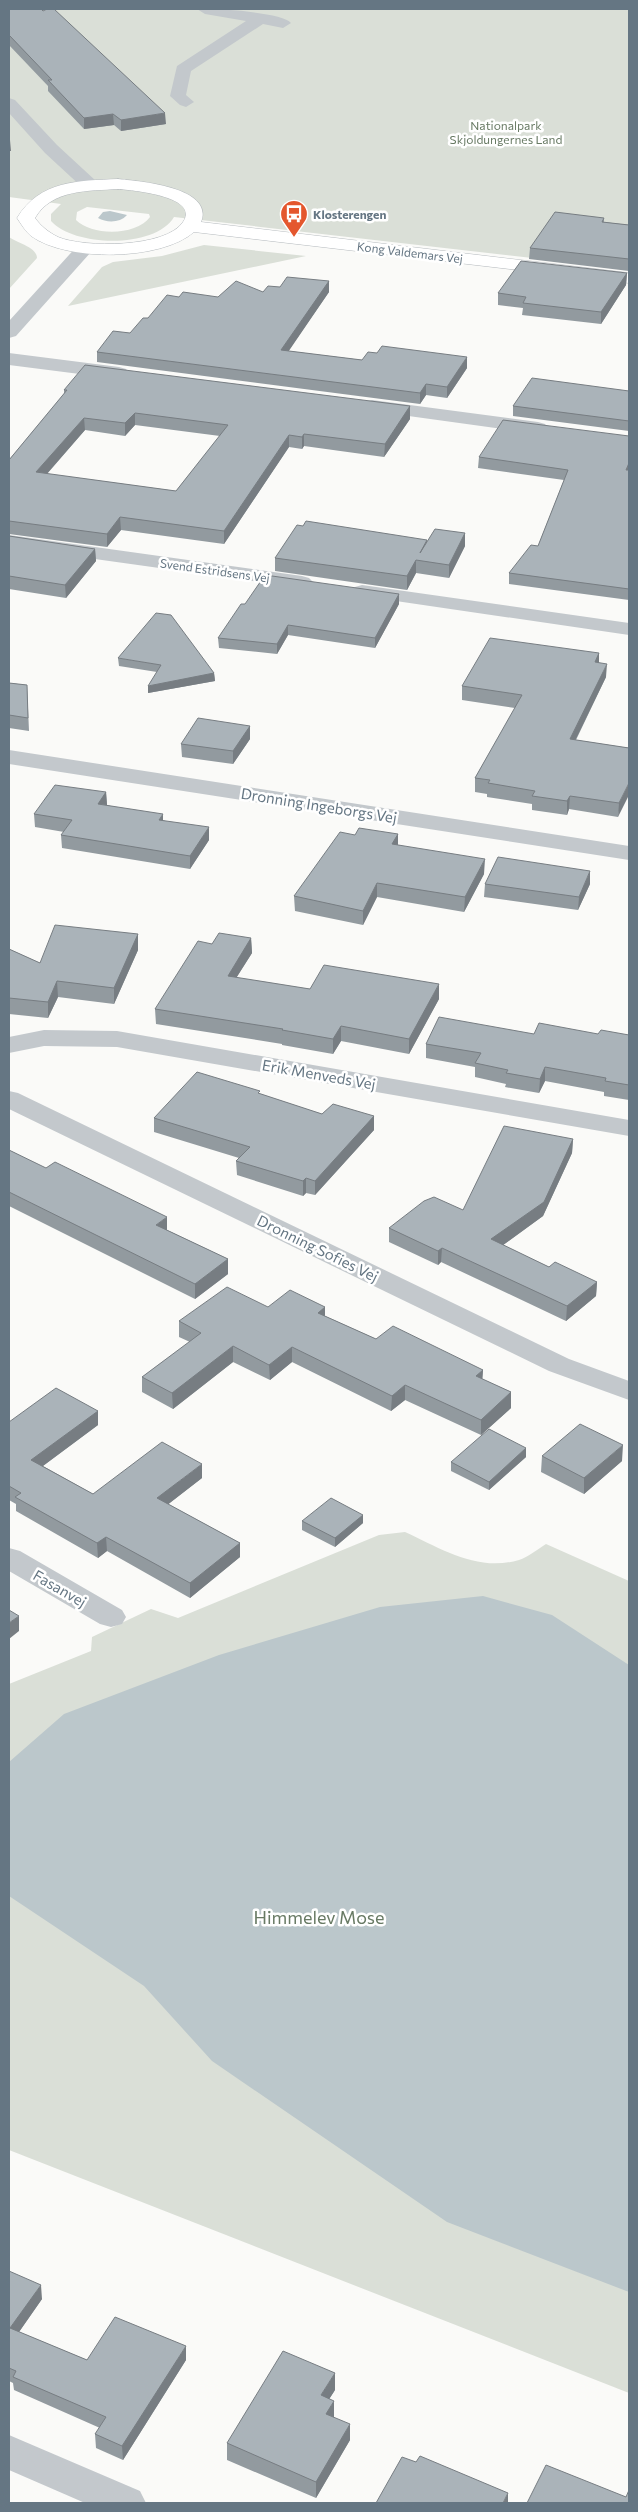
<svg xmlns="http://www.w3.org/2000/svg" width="638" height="2512" font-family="Commissioner,sans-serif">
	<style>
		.green { fill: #dadfd7; fill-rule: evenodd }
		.water { fill: #bbc7cb }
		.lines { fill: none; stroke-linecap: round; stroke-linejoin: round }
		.major-casing { stroke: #b5babe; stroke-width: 1 }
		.minor { fill: #c3c8cc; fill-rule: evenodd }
		.major { fill: #fff; fill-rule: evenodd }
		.wall { fill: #929a9f; fill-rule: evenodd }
		.shaded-wall { fill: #777d82 }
		.building { fill: #aab3b9; stroke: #777d82; fill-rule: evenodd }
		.labels { text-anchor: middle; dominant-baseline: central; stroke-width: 5; stroke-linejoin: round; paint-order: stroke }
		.far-park-label { font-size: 12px; fill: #687a64; stroke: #fff }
		.far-poi-label { font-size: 12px; font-weight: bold; fill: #657683; stroke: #fff; text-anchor: start }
		.far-street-label { font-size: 12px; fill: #657683; stroke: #fff }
		.street-label { font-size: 15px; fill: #657683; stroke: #fff }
		.near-park-label { font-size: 18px; fill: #687a64; stroke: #fff }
	</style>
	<rect width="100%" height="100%" fill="#fafaf8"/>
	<path class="green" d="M9,9H629V269L174,217C155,249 74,247 51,221V214L61,204L9,197ZM87,207L149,214L150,217C136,236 92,236 76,220L77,212Z
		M9,237C17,243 37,247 37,258L9,289Z
		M204,245L306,256L68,306L102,267L113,262L162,256Z
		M405,1532C442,1549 477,1572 519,1560C528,1557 538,1549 546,1544L629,1581V2393L9,2150V1684L91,1651L92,1637L151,1609L178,1618L379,1535Z"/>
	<path class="water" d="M110,211L127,215C120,223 107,223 98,218L103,212Z
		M483,1596L552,1615L629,1665V2292L447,2222L212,2061L144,1986L9,1896V1762L64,1714L219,1655L380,1607Z"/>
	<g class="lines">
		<defs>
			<path id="major" d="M118,179C138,181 215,187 201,222L629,273V283L194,232C161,261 67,262 31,236C26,232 21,224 17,218C40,180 78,181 118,179ZM118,189C130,190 201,196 183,222C166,248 84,248 58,237C48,232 41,226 35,218C52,189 89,191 118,189Z"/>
		</defs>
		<use href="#major" class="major-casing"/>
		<path class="minor" d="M197,9C212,8 283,12 291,23L283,28L263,24L191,71L186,95L194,102L186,107L180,105L170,96L177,66L246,21L205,14Z
			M9,98L15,100L57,145L96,181L99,185L96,189H84L45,153L9,113Z
			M85,243L91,244L94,248L91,252L16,336L9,338V321L79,244Z
			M9,353L119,367L126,369L129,373L126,377L119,379L9,365Z
			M372,400L538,422L545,424L548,428L545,432L538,434L365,410L362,406L365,402Z
			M9,535L302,576L309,578L313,582L309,586L302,588L9,547Z
			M362,585L629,623V635L355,595L351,591L355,587Z
			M9,750L629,846V860L9,764Z
			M44,1030L117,1031L629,1120V1136L117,1047L44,1046L9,1053V1037Z
			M9,1091L18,1093L569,1359L629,1381V1400L549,1371L9,1109Z
			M9,1548L20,1551L122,1610L126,1617L122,1624L111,1627L100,1624L9,1571Z
			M9,2435L140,2491L146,2503H85L9,2470Z"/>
		<use href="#major" class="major"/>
	</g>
	<path class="wall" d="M9,9L166,124L121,131L114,125L84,129L48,91V86L9,45Z
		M604,218V222L629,225V271L529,259L530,248Z
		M627,273L626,285L601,324L522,315L523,308L498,305V293Z
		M329,281V292L288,351L362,360L467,368L447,398L426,395L420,404L97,362V352L130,333L148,318L179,297H218L263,292L280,287Z
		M64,390L410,406V419L384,457L304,446L302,449L289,447L224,544L121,530L107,547L9,534V460L64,394ZM135,425L220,436L176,491L47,474L85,430L125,436Z
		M629,391V431L513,416V406Z
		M629,436V600L509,584V573L538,546L564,480L478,468L479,457Z
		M465,533V546L449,578L416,573L407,590L275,571V558L427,540V543Z
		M9,536L95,549L96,561L66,598L9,589Z
		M399,594V604L375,648L288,635L277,654L219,648L218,638L245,604Z
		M599,653V663L606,677L576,740L629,748L618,817L569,809L567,815L532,810V804L487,797V794L475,792V778L515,708L462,700V686Z
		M118,658L214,673L215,681L148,693L157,672L119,666Z
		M9,683L27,685L29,731L9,728Z
		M250,726V739L233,764L182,757L181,744Z
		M106,792L107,805L163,820L209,840L190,869L62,848L61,835L64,832L35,827L34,814Z
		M398,834V845L484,874L464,912L377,897L363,925L295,911L294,896L355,835Z
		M485,884H590L578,910L484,897Z
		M138,934V950L114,1004L58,997L48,1018L9,1014V949L40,963Z
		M251,938L252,953L236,978L310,989L439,999L409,1054L341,1041L333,1054L282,1045V1044L156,1024L155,1009L212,944Z
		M534,1034L629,1035V1100L604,1096V1092L545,1081L539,1093L505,1087L506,1084L475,1077V1067L426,1058V1044Z
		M260,1094L322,1114L374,1116V1130L315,1195L306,1193L303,1196L237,1175L236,1161L239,1158L154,1132V1118Z
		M573,1139L572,1153L543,1216L503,1245L549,1267L597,1282L596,1296L566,1321L441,1262L438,1265L389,1242V1228L463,1210Z
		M9,1150L167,1230L228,1259V1274L195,1299L9,1206Z
		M268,1307H325V1316L376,1339L483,1370L482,1379L511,1392V1408L481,1435L405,1400L391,1411L292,1362L270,1380L233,1362L173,1409L142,1392V1377L190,1342L179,1337V1321Z
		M98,1411V1425L43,1466L93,1494L202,1478L168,1504L240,1543V1557L190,1598L107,1551L98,1558L16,1511V1504L9,1500V1422Z
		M526,1448V1457L489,1490L451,1471V1462Z
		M542,1456L622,1461L584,1494L541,1472Z
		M363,1515V1523L335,1547L302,1530V1521Z
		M9,2271L42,2299L19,2332L87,2360H186L123,2460L96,2448L95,2434L100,2428L14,2390L13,2383L9,2381Z
		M335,2390L329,2399L334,2417L350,2440L316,2498L227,2460V2443Z"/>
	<path class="shaded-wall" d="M165,113L166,124L121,131V120Z
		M113,114L114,125L84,129V118Z
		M9,140H10L11,151H9Z
		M627,273L626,285L601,324V312Z
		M329,281V292L282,361L281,350Z
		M467,357V368L447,398V387Z
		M426,384V395L420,404V393Z
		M410,406V419L384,457L385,444Z
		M135,413V425L125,436V423Z
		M84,418L85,430L37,485L36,472Z
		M304,434V446L302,449V437Z
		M289,435V447L224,544V531Z
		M629,463V472L626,470Z
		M120,517L121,530L107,547V534Z
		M465,533V546L449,578V565Z
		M95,549L96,561L66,598L65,585Z
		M416,560V573L407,590V576Z
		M399,594V604L375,648V638Z
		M288,625V635L277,654V644Z
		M599,653V666L595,662Z
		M607,664L606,677L569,753L570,739Z
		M214,673L215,681L148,693V686Z
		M250,726V739L233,764V751Z
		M629,783V795L618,817L619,803Z
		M106,792L107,805L98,804Z
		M570,796L569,809L567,815V801Z
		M163,814V827L159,820Z
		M209,827V840L190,869V856Z
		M398,834V848L392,844Z
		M485,859L484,874L464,912L465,897Z
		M590,871V884L578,910L579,897Z
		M377,883V897L363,925V911Z
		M138,934V950L114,1004V988Z
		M251,938L252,953L228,991V976Z
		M57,981L58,997L48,1018V1002Z
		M439,984V999L409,1054V1039Z
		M341,1026V1041L333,1054V1039Z
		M545,1067V1081L539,1093L540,1079Z
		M374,1116V1130L315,1195V1181Z
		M573,1139L572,1153L543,1216L491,1254V1239Z
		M306,1178V1193L303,1196V1181Z
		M167,1217V1232L156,1225Z
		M442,1248L441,1262L438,1265V1251Z
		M228,1259V1274L195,1299V1284Z
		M597,1282L596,1296L566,1321L567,1306Z
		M325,1307V1322L318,1313Z
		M233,1346V1362L173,1409L172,1393Z
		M292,1347V1362L270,1380L269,1365Z
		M483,1370L482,1385L476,1376Z
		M405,1385V1400L391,1411L392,1396Z
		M511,1392V1408L481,1435V1420Z
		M98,1411V1425L32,1474L31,1460Z
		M623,1445L622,1461L584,1494V1478Z
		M526,1448V1457L489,1490V1482Z
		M202,1464V1478L157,1513V1498Z
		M363,1515V1523L335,1547V1538Z
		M106,1537L107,1551L98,1558L97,1543Z
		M240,1543V1557L190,1598V1583Z
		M19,1616V1631L9,1639V1623Z
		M41,2285L42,2299L12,2342L10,2328Z
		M186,2346V2360L123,2460L122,2446Z
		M335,2373V2390L321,2412V2395Z
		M334,2401V2418L326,2414Z
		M350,2424V2440L316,2498V2482Z
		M508,2493V2503H503Z"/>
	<path class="building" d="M9,9H41L43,11L47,9H54L165,113L121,120L113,114L84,118L48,80H52L9,35Z
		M555,212L604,218L602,222L629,225V259L530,248Z
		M521,261L627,273L601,312L523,303L526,297L498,293Z
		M287,277L329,281L281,350L362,360L368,352L377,353L382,346L467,357L447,387L426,384L420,393L97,352L113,331L130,333L143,318H148L167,295L179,297L183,292L218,297L236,281L263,292L268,286L280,287Z
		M85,365L410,406L385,444L304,434L302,437L289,435L224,531L120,517L107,534L9,521V460L67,390H64ZM135,413L228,425L176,491L36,472L84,418L125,423Z
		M532,378L629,391V421L513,406Z
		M503,420L629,436V463L626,470H629V589L509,573L531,545L538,546L568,470L479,457Z
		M306,521L427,540L420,553L435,529L465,533L449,565L416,560L407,576L275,558L297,525L303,526Z
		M9,536L95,549L65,585L9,576Z
		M265,575L399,594L375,638L288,625L277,644L218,638L241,604H245Z
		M156,613L171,615L214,673L148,686L161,665L118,658Z
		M490,638L599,653L595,662L607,664L570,739L629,748V783L619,803L570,796L567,801L532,796L535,791L488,783L490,780L475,778L522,695L462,686Z
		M9,683L27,685L28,718L9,715Z
		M198,718L250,726L233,751L181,744Z
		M55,785L106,792L98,804L163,814L159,820L209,827L190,856L61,835L72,820L34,814Z
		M359,828L398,834L392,844L485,859L465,897L377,883L363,911L294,896L340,832L355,835Z
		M498,857L590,871L579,897L485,884Z
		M55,925L138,934L114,988L57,981L48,1002L9,998V949L40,963Z
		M219,933L251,938L228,976L310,989L324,965L439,984L409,1039L341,1026L333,1039L282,1030L283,1029L155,1009L198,941L212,944Z
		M439,1017L534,1034L539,1023L598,1034L601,1030L629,1035V1085L605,1081L606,1078L545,1067L540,1079L506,1073L508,1070L475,1063L481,1053L426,1044Z
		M197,1072L260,1091L258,1093L322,1114L333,1104L374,1116L315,1181L306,1178L303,1181L236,1161L250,1147L154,1118Z
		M504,1126L573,1139L544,1202L491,1239L549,1267L555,1262L597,1282L567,1306L442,1248L438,1251L389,1228L424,1201L434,1197L463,1210Z
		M9,1150L46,1168L55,1162L167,1217L156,1225L228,1259L195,1284L9,1192Z
		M227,1287L268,1307L290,1290L325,1307L318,1313L376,1339L393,1326L483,1370L476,1376L511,1392L481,1420L405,1385L392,1396L292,1347L269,1365L233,1346L172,1393L142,1377L201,1333L179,1321Z
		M56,1388L98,1411L31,1460L93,1494L162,1442L202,1464L157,1498L240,1543L190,1583L106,1537L97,1543L15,1497L21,1493L9,1486V1422Z
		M580,1424L623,1445L584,1478L542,1456Z
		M489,1429L526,1448L489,1482L451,1462Z
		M331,1498L363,1515L335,1538L302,1521Z
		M9,1610L19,1616L9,1623Z
		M9,2271L41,2285L10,2328L87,2360L115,2317L186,2346L122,2446L95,2434L106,2417L13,2377L16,2371L9,2368Z
		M283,2351L335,2373L321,2395L334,2401L326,2414L350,2424L316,2482L227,2443Z
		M420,2456L508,2493L503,2503H376L402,2457L416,2462Z
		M546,2465L626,2497L629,2490V2503H527Z"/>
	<defs>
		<symbol id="bus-pin" viewBox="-11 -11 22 30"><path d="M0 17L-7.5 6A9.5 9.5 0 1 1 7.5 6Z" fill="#e4572e" stroke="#fff"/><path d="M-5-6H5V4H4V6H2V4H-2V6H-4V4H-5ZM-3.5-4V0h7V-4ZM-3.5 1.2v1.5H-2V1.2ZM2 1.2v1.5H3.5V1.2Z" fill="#fff"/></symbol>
	</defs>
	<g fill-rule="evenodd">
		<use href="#bus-pin" x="278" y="198" width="32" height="43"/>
	</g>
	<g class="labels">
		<g class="far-park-label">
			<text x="506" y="125">Nationalpark<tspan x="506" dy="14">Skjoldungernes Land</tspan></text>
		</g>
		<g class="far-poi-label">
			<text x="313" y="214">Klosterengen</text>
		</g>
		<g class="far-street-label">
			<text transform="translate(410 252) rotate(7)">Kong Valdemars Vej</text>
			<text transform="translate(215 570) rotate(8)">Svend Estridsens Vej</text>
		</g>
		<g class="street-label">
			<text transform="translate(319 805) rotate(9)">Dronning Ingeborgs Vej</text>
			<text transform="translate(319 1074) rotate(10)">Erik Menveds Vej</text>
			<text transform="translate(318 1248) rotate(26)">Dronning Sofies Vej</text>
			<text transform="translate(60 1588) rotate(30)">Fasanvej</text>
		</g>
		<g class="near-park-label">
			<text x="319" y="1917">Himmelev Mose</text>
		</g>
	</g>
	<rect width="638" height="2512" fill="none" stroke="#657683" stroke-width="20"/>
</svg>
